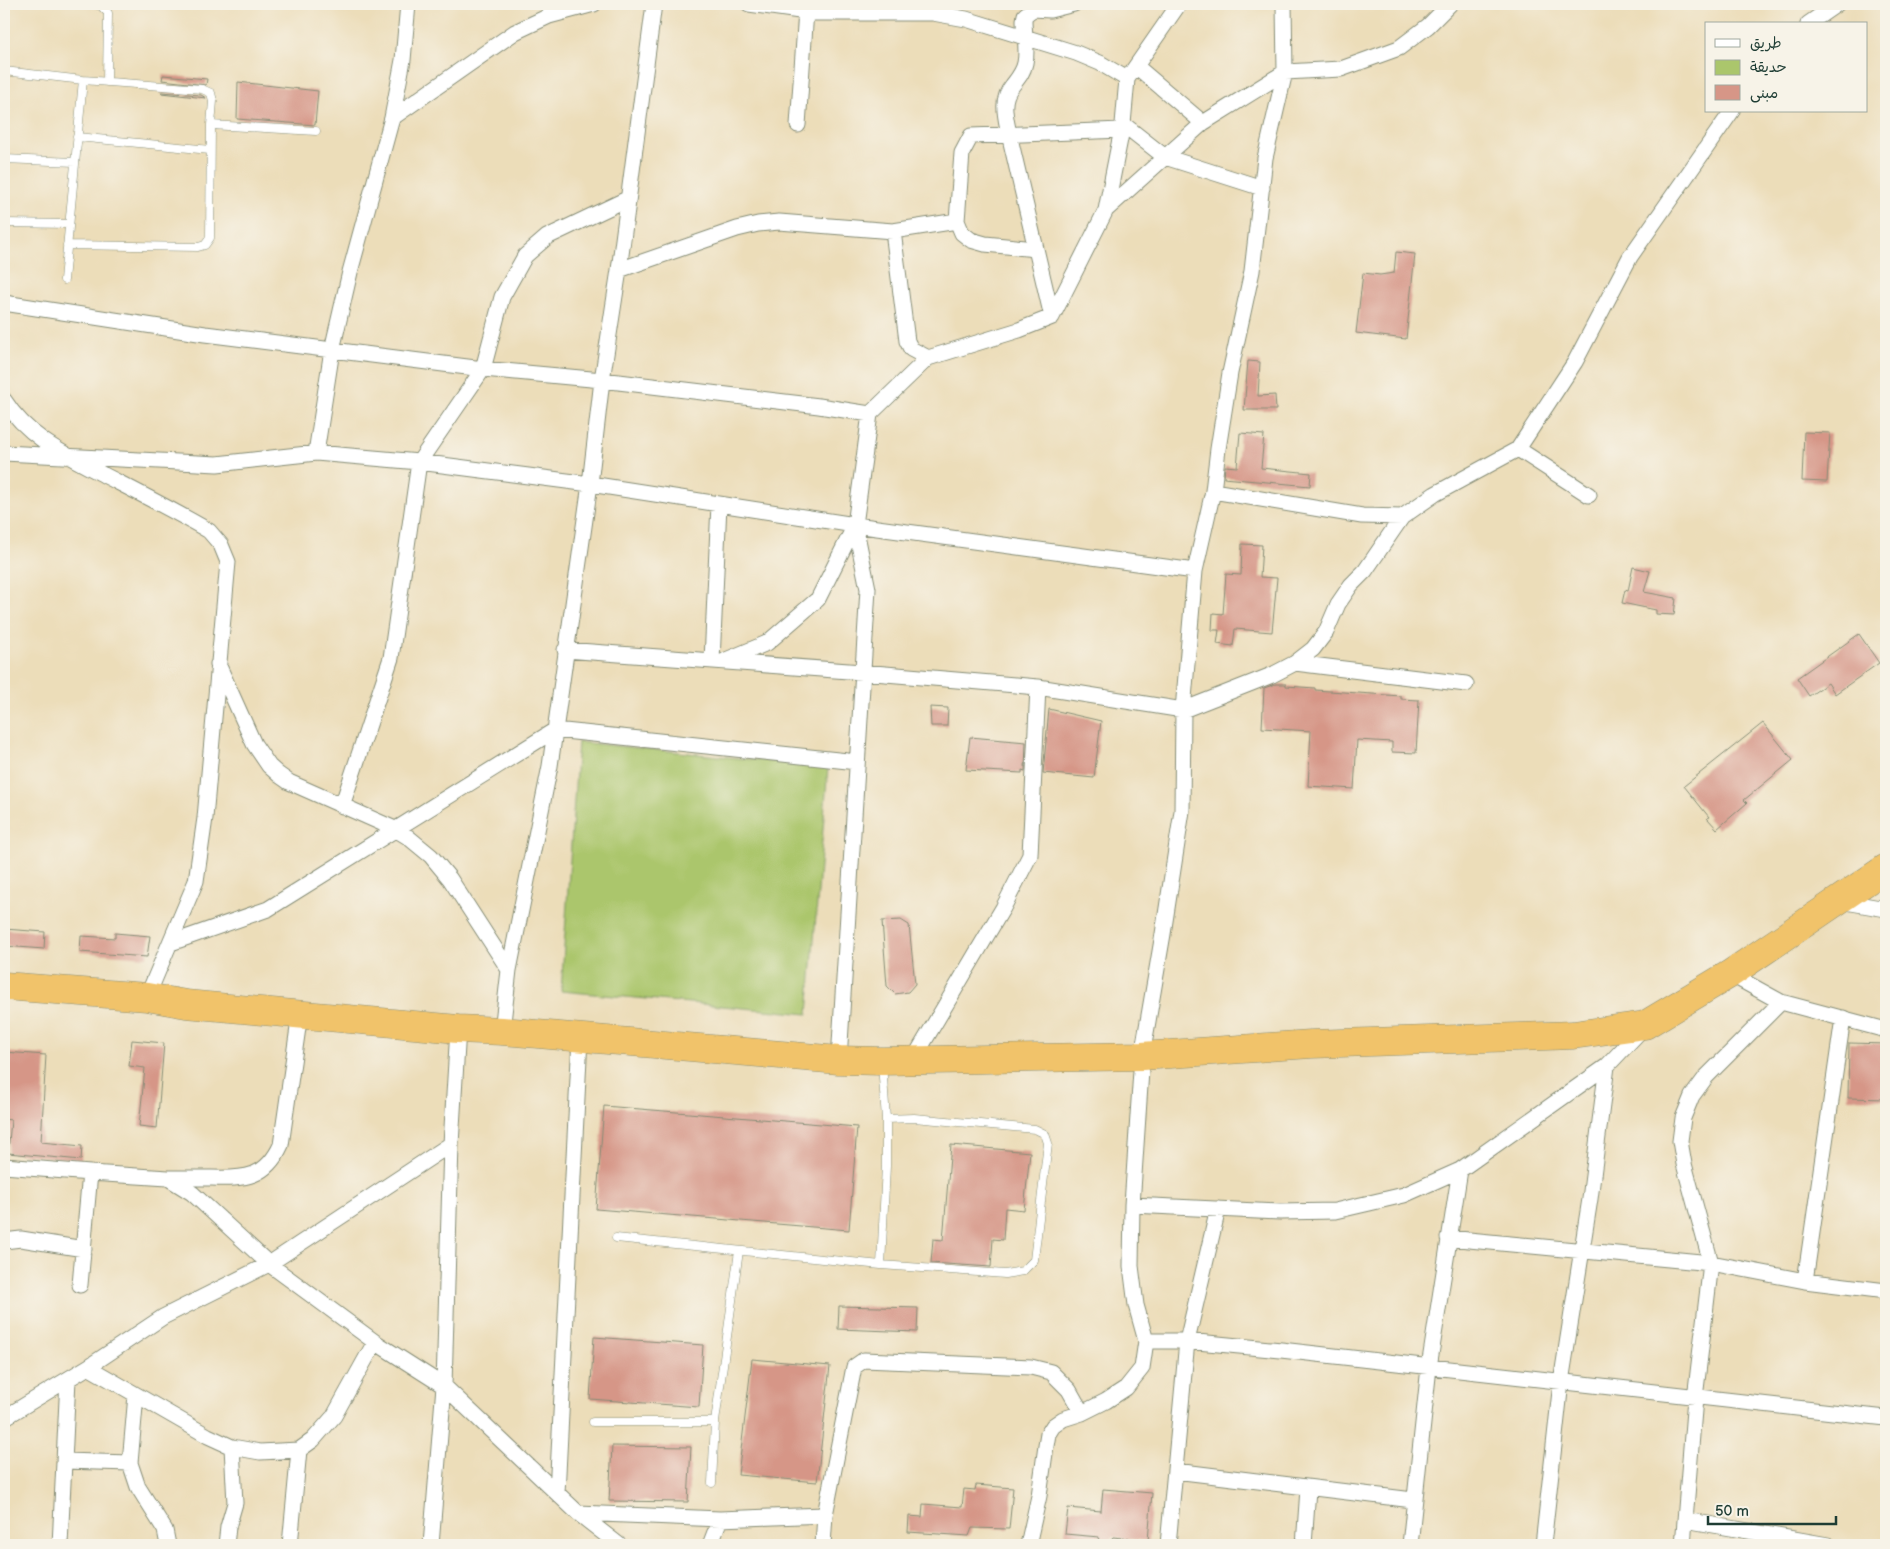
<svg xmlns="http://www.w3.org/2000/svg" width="1890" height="1549" font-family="'Balsamiq Sans','Playpen Sans Arabic',sans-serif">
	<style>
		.green { fill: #abc66c; stroke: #658250 }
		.building { fill: #d69687 }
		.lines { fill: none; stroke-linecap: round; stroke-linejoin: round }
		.lane-casing { stroke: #868d76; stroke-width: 9 }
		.street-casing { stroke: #868d76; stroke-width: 17 }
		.highway-casing { stroke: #868d76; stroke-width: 29 }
		.lane { stroke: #fff; stroke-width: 8 }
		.street { stroke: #fff; stroke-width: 15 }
		.highway { stroke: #f1c36a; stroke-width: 28 }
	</style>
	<rect width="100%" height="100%" fill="#f7f3e8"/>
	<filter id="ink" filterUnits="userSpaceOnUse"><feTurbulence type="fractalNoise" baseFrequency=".02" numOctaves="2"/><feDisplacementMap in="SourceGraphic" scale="10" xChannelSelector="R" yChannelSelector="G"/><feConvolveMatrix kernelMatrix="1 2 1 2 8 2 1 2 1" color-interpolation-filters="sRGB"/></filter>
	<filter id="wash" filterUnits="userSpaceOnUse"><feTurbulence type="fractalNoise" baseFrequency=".0096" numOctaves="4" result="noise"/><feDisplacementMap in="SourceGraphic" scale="20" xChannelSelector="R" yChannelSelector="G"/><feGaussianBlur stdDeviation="1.12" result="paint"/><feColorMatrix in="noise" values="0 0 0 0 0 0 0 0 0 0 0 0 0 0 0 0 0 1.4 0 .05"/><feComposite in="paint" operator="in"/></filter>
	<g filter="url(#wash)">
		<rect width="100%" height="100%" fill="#ecddb9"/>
		<path class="green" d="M578,742L828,767L808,1014L561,991Z"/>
		<g id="blocks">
			<path class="building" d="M163,75L207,79L206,85L162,80Z
				M238,82L318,91L315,125L237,119Z
				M161,92L201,95L206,98L161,93Z
				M1396,252L1415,254L1406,339L1356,333L1363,273L1380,275L1394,273Z
				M1248,361L1260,362L1258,396L1275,395L1276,410H1244Z
				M1804,432L1830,433L1827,482L1802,481Z
				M1240,433L1264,435L1261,468L1311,473L1310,486L1224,478L1225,466L1237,467Z
				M1242,544L1262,545L1260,577L1277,578L1272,632L1235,629L1233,646L1217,644L1219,630H1212L1213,613L1223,614L1226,574L1241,575Z
				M1633,567L1650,571L1644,592L1676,598L1674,615L1656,614V610L1622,603L1625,590L1628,591Z
				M1859,634L1879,663L1835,694L1828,683L1809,696L1797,678Z
				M1276,684H1286V686L1315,688V690L1401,696V699L1419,700L1416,753L1392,752V742L1357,740L1354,789L1308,786L1311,731L1262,728L1264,688Z
				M930,707L948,708L947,726H931Z
				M1049,709L1101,721L1094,778L1043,773Z
				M1763,723L1793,760L1744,800L1747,803L1717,829L1707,818L1709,817L1684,786Z
				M970,737L1026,742L1025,771L1022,770V773L966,770Z
				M901,920L909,925L915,984L908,992L895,994L887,986L882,921Z
				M4,929L45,932L44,949L4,946Z
				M115,933L150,936L147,957L80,952L81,936L115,938Z
				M132,1040L164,1043L157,1128L139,1126L145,1068L129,1066Z
				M1849,1043L1886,1044V1099L1848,1098Z
				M4,1052L46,1055L41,1142L82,1146L81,1160L8,1153L11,1120L4,1119Z
				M604,1106L857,1127L849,1230L596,1209Z
				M951,1145L1030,1152L1024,1210L1005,1208L1003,1240L993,1239L991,1267L931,1263L933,1239L943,1240Z
				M839,1306L918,1308L917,1332L838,1329Z
				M594,1337L703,1345L699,1407L590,1399Z
				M752,1359L830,1366L817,1482L738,1475Z
				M612,1446L691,1447L688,1502L609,1501Z
				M976,1485L1013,1488L1009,1529L972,1528L969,1536L908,1532L909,1516L922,1517L923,1504L962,1507L964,1489L975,1490Z
				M1103,1489L1152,1493L1148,1541L1113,1537L1109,1542L1098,1541L1099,1537L1065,1534L1068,1508L1101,1511Z"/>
		</g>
	</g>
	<g filter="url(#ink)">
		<use href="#blocks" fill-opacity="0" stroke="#868d76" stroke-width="1"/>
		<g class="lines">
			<defs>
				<path id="lane" d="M94,4L101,6L108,13L107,82
					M4,71L83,80L202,89L211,93L213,101L211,125L210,238L205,245L198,247L67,245
					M211,125L316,131
					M77,137L210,150
					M4,159L75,162
					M4,223L69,224
					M64,280L83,80
					M616,1238L881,1265L1005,1274L1023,1271L1034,1260L1048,1143L1045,1134L1035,1129L914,1118L886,1119
					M881,1265L886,1166V1119L882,1064
					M593,1422H715
					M712,1483L715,1422L739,1251"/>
				<path id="street" d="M749,4L814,13H933L966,19L1076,53L1100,63L1127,79
					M1808,24L1837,4
					M1136,66L1203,123
					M392,118L515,32L549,16L594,4
					M1123,124L1165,157L1262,188
					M798,125L806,11
					M1106,210L1203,123L1285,72L1341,69L1399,48L1428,26L1450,4
					M893,231L907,341L911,349L928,358
					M1036,249L985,244L971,240L962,233L957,221L962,153L971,136L1122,130
					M619,270L737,229L758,224L779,222L893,231L957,221
					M4,303L205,334L483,369L602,380L819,406L870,414
					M1052,317L1009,134C1006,118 1000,100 1012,86C1018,78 1023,73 1025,63C1028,49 1024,34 1024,20L1025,15L1033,9L1050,10L1074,4
					M4,400C28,438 66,455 104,475C139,493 175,511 209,531L221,545L228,562L205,818L196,881L147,997
					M1518,449L1589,495
					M4,453L217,464L316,453L419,462L590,484L855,525L1195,571
					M316,453L332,350L350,272L392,118L403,60L408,4
					M1213,491L1362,516L1402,517
					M565,650L862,672L1038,687L1183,710L1272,675L1295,663L1313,649L1326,632L1338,604L1351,585L1365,571L1402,517L1435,494L1518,449L1575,362L1630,257L1732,111
					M726,660L767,643L818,599L855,525
					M712,661L719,504
					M1295,663L1466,684
					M218,664L254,744L269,766L279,775L289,782L395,829L408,837L431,856L450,879L509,970
					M342,806L391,658L419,462L483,369L502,297L525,256L547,237L627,199
					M1840,901L1886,909
					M171,943L268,909L555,730L857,762
					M1730,974L1781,1002L1886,1030
					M502,1031L509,970L550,766L590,484L602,380L619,270L654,4
					M839,1060L868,589L855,525L870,414L928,358L1019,330L1052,317L1106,210L1123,124L1127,79L1179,4
					M913,1060L1003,908L1030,855L1038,687
					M4,1166L90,1173L168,1178L192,1193L269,1264L375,1342L444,1386L578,1513L619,1545
					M168,1178C183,1178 198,1178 212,1178C245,1179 266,1178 281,1145L300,1014
					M1132,1205L1280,1212L1335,1211L1404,1195L1460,1170L1607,1066L1644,1027
					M1448,1238L1711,1263L1805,1281L1886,1291
					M4,1241L21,1239L84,1249
					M1805,1281L1843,1018
					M80,1285L90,1173
					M1146,1341H1187L1281,1350L1886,1418
					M88,1367L208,1436L232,1447L260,1452L299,1450L313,1440L334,1416L375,1342
					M136,1395L130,1463L138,1487L165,1530L168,1545
					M4,1418L88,1367L163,1317L269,1264L451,1144
					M64,1461L130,1463
					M1175,1471L1413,1500
					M557,1493L580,1038
					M578,1513L720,1519L825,1515
					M1685,1520L1828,1545
					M60,1545L68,1379
					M226,1545L228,1527L235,1503L232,1447
					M290,1545L299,1450
					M431,1545L444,1386L451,1144L458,1029
					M710,1545L720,1519
					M823,1545L825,1515L854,1367L864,1360L1031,1367L1051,1372L1069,1390L1082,1413
					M1028,1545L1039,1496L1046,1446L1048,1434L1053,1426L1063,1419L1082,1413L1106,1401L1126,1388L1142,1368L1146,1341L1136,1305L1131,1266L1132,1205L1142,1056L1163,934L1182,811L1183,710L1195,571L1213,491L1218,449L1230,373L1252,271L1265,158L1285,72L1284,4
					M1168,1545L1187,1341L1218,1209
					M1304,1545L1308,1489
					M1410,1545L1429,1367L1460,1170
					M1543,1545L1561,1382L1590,1199L1607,1066
					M1683,1545L1695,1398L1711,1263L1684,1164L1680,1141L1683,1118L1692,1096L1706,1077L1781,1002"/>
				<path id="highway" d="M4,986L147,997L186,1004L458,1029L502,1031L839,1060L882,1061L1142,1056L1311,1044L1573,1035L1645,1025L1730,974L1886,868"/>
			</defs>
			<use href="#lane" class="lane-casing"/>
			<use href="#street" class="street-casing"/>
			<use href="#highway" class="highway-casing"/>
			<use href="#lane" class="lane"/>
			<use href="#street" class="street"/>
			<use href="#highway" class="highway"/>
		</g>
	</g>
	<rect width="1890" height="1549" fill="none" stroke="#f7f3e8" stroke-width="20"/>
	<rect x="1705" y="22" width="162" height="90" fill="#f7f3e8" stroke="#a1aaa0"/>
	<rect x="1715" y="39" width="25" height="8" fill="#ffffff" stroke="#a1aaa0"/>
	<text x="1750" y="48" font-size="15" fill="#1f3d34">طريق</text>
	<rect x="1715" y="60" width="25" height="15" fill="#abc66c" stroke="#a1aaa0"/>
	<text x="1750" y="72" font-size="15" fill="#1f3d34">حديقة</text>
	<rect x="1715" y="85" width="25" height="15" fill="#d69687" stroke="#a1aaa0"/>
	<text x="1750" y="98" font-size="15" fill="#1f3d34">مبنى</text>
	<path d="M1708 1516v8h128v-8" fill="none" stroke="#1f3d34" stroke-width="2.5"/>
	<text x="1715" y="1516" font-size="15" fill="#1f3d34" stroke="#f7f3e8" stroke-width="4" paint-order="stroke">50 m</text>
</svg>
